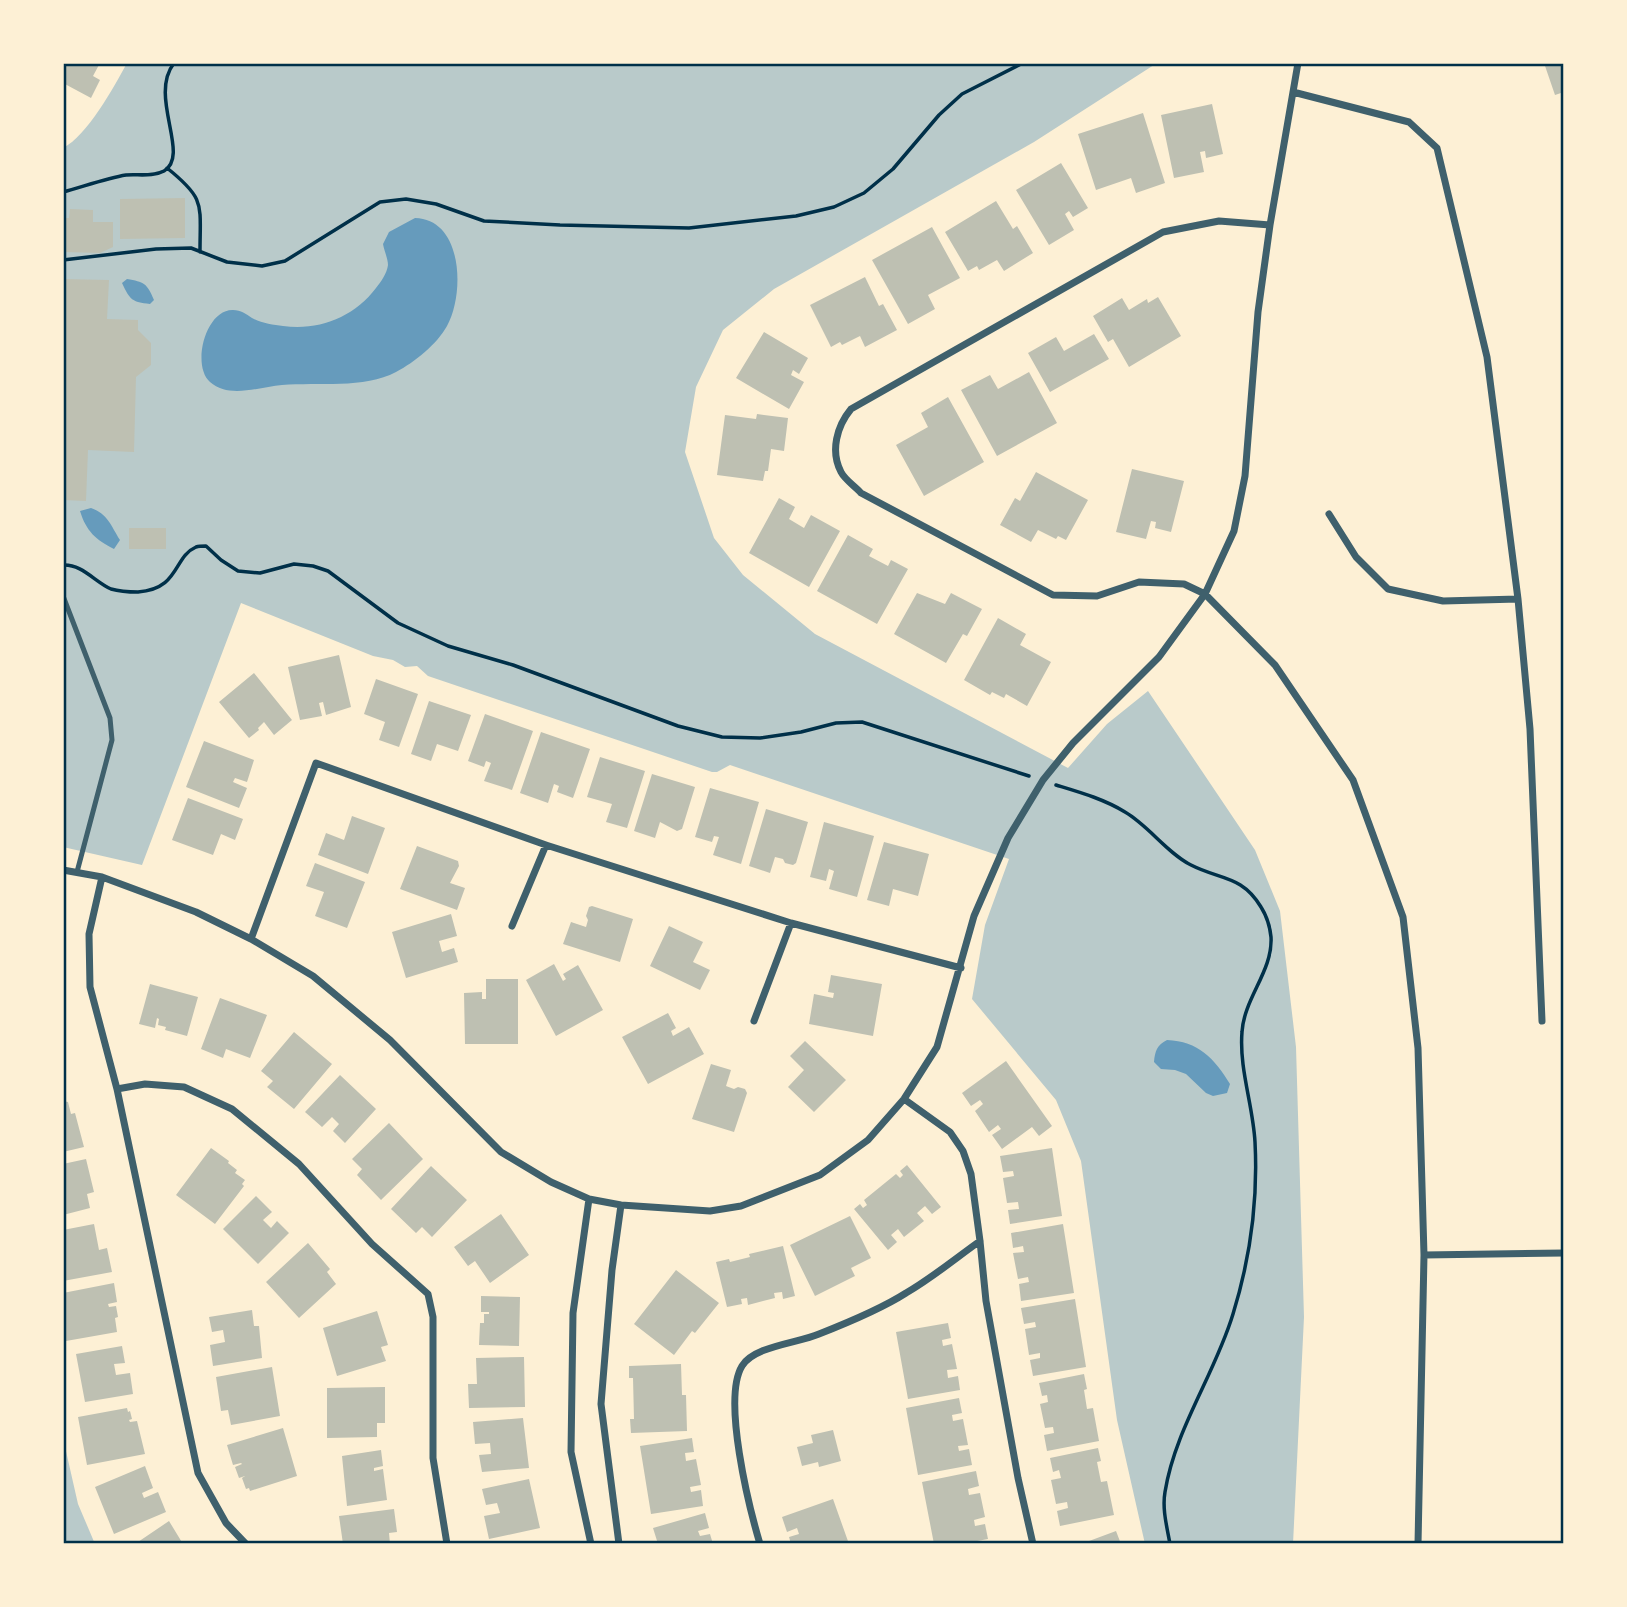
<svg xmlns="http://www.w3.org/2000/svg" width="1627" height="1607" font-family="'Libre Baskerville',serif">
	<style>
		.green { fill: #b9caca }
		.water { fill: #669bbc }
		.building { fill: #bec0b2 }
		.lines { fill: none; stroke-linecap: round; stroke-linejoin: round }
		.path { stroke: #003049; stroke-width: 3.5 }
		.service { stroke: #3f606c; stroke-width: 5 }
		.minor { stroke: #3f606c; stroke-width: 7 }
		.neatline { fill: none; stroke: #003049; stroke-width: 2.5 }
	</style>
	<rect width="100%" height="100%" fill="#fdf0d5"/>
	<path class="green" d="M127,63H1157L1034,142L774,289L723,330L696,387L685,452L714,538L743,575L815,634L1068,768L1107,724L1148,691L1255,850L1280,911L1296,1047L1304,1317L1293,1544H1145L1117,1420L1081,1161L1056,1100L972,999L985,925L1009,859L730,765L717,772H712L428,676L417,666L405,667L393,660L373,656L241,603L142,865L63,847V148C87,136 114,87 127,63Z
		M63,1438L78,1504L95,1544H63Z"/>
	<path class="water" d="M415,218C463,219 465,294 447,326C437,344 415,362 396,372C364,389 318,382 282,385C259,387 229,399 210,382C191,365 206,309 233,310C241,310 246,314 252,318C261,323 273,325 283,326C319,331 354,317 376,288C381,282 387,273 388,265C388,259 384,250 383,244L389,232Z
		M127,279C144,282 147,283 154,300L150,304C132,302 130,300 122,283Z
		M91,508C108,514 111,526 120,540L114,549C96,540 86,531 80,511Z
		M1167,1040C1198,1041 1215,1059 1230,1084L1227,1093L1213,1096L1206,1093L1186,1074L1175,1070L1161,1069L1154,1062C1155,1051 1157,1045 1167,1040Z"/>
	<path class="building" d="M63,63H100L93,76L100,80L91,98L63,83Z
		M1544,63H1564V92L1555,95Z
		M1212,104L1223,154L1206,158L1205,151L1200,152L1204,172L1174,178L1161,115Z
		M1143,113L1165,183L1136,193L1131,178L1096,190L1078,134Z
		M1061,163L1088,208L1073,217L1069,211L1065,214L1074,230L1049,245L1016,190Z
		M185,198V238L120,239V199Z
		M996,201L1013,229L1017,226L1033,253L1004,271L997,260L979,270L977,266L968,271L945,232Z
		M70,209L93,210V222H113V247L100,253L63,252V218H69Z
		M932,227L960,278L928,295L935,309L908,324L872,260Z
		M865,277L879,306L883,304L897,330L865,347L860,336L842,345L840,342L831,347L810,305Z
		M63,279L109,280L107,319L138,320V330L151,343V365L136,377L134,452L88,450L86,501L63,500Z
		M1158,297L1181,336L1129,367L1113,339L1108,342L1093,316L1122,298L1129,310L1147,299L1148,303Z
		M764,332L808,358L799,374L793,370L791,375L804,382L789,409L736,378Z
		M1094,334L1109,359L1050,392L1028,353L1056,337L1064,351Z
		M1029,372L1057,423L997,456L961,390L990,375L998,389Z
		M948,397L984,462L924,496L896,445L928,427L921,413Z
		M757,414L788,418L784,451L771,449L768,471H765L763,481L717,475L725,415L756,419Z
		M1132,469L1184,481L1171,532L1155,528L1156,522L1151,521L1146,539L1116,532Z
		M1036,472L1088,500L1066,540L1058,536L1056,539L1038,530L1031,542L1000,525L1015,498L1020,501Z
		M779,498L795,507L789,519L804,528L811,515L840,531L809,587L749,553Z
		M129,528H166V549H129Z
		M848,535L873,549L869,556L888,566L891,560L908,569L877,624L817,591Z
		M917,593L945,604L951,593L982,609L967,636L963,634L946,663L894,634Z
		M998,618L1026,634L1020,645L1051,662L1027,706L1006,694L1004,698L992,692L990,695L964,680Z
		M339,655L351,707L326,715L323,702L319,703L322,716L300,720L288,667Z
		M254,673L292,720L274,735L264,722L258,728L259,730L249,738L219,702Z
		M376,679L418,694L399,747L379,740L385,722L364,714Z
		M429,701L471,715L458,751L437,744L431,761L411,754Z
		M485,714L533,731L512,790L484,781L491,763L486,761L484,767L468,761Z
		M541,732L590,749L573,798L557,792L559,786L554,784L548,803L520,793Z
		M204,741L254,760L247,782L235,778L233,782L247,788L239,808L186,787Z
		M600,757L645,771L627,828L606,822L612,804L587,797Z
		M652,774L695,787L682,829L677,831L660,822L655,838L634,831Z
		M710,788L759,802L741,864L713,855L719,837L714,836L712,842L695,837Z
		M188,798L243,819L235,840L221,834L213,855L172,840Z
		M766,809L808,822L796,863L793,865L785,863L783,859L775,857L770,873L749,866Z
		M352,816L385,828L368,874L318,855L326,833L344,840Z
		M824,822L874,836L857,897L829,889L834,871L829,869L826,881L810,877Z
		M884,842L929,854L918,896L893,889L889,906L867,900Z
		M417,846L458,861L459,866L450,883L465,888L457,910L400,889Z
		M315,863L365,882L347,928L315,916L324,892L306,886Z
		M592,906L633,919L620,962L563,944L571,922L586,927L588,920L586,916L589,907Z
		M451,914L457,936L439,941L442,952L454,948L458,962L406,978L392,932Z
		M669,926L703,942L693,962L710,970L700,990L650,966Z
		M554,964L563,981L566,979L563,974L578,965L603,1010L556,1036L526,980Z
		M831,975L882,984L873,1036L809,1024L814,994L833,998L834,993L828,992Z
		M486,979H518V1044H465L464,993L482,992V999H486Z
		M150,984L198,997L187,1036L165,1030L166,1027L158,1025L159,1019L157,1018L155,1028L139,1024Z
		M220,998L267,1015L250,1058L226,1049L223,1058L201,1049Z
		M668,1013L676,1028L671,1031L673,1036L689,1027L704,1054L648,1084L622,1037Z
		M294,1032L332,1064L294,1109L267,1087L273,1081L261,1071Z
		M805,1041L846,1080L814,1112L788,1087L804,1070L790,1056Z
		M1006,1061L1052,1126L1039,1136L1032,1127L1002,1149L992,1135L1001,1129L998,1125L989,1132L975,1111L983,1104L980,1100L971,1106L962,1093Z
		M711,1064L731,1070L726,1086L734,1089L738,1087L745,1089L747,1093L734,1132L692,1119Z
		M340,1075L376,1109L345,1143L333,1131L339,1124L332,1117L322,1127L305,1112Z
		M63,1101L68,1102L71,1114L75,1113L84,1147L63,1152Z
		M389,1123L423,1159L381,1200L357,1175L362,1169L352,1159Z
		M211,1148L229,1161L228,1163L237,1170L235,1173L245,1180L242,1184L244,1186L215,1224L176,1195Z
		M1052,1148L1062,1216L1010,1224L1008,1210L1019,1209L1018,1202L1007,1203L1003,1178L1014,1176L1013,1171L1003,1172L1000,1156Z
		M86,1159L94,1192L87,1194L90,1208L63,1215V1164Z
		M907,1165L941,1207L932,1214L925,1206L917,1213L924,1221L904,1237L898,1229L891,1235L897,1242L888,1250L854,1209L860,1204L863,1208L867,1205L864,1200L896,1174L900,1178L903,1175L900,1171Z
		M431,1166L467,1200L432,1237L422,1227L416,1233L391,1209Z
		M256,1196L272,1212L263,1220L271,1228L277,1221L289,1233L258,1264L223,1229Z
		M501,1214L529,1255L490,1283L475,1261L468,1266L454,1247Z
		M850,1216L871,1258L851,1268L855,1276L815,1296L790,1245Z
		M94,1224L99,1250L107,1248L112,1272L63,1281V1230Z
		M1063,1224L1074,1293L1021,1301L1019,1284L1029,1282L1028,1277L1018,1279L1013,1253L1024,1252L1023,1246L1013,1248L1011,1233Z
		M308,1243L330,1269L327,1272L336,1284L299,1318L266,1282Z
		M783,1246L795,1296L783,1299L782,1292L774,1293L775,1298L748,1305L747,1298L741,1299L742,1304L727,1307L716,1262L729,1259L730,1262L750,1257L749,1254Z
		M676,1270L719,1303L695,1333L692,1331L674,1355L634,1324Z
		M114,1283L117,1302L108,1304L109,1307L116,1306L118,1317L115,1318L117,1332L66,1341L63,1324V1293Z
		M481,1296L520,1297L519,1346L479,1345L480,1323H484V1314H489V1312H481Z
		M1075,1299L1086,1367L1033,1376L1030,1360L1040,1358V1353L1029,1355L1025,1329L1036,1327L1035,1322L1024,1324L1021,1308Z
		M252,1310L254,1326H259L262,1358L213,1366L210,1345L225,1342L223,1330L212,1332L209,1317Z
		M377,1311L388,1345L381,1347L386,1361L337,1376L323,1328Z
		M948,1323L951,1338L942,1340L943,1346L952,1344L957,1369L947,1370L948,1378L958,1376L960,1390L908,1399L896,1332Z
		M122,1346L125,1363L114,1364L116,1375L130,1373L133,1394L85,1402L76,1354Z
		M524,1357L525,1407L469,1408L468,1384H477L476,1358Z
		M681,1364L682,1395H686L687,1431L631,1433L630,1419H634L633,1378H629V1366Z
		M272,1367L280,1416L231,1425L228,1410L221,1411L216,1377Z
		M1084,1374L1087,1389L1084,1390L1087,1409L1093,1408L1099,1441L1047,1451L1044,1435L1054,1433L1053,1427L1045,1428L1040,1404L1048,1402L1047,1395L1042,1396L1039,1383Z
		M385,1387V1423H377V1437L327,1438V1388Z
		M959,1398L962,1413L952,1415L953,1421L963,1419L968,1445L958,1446L959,1451L969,1449L972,1465L918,1475L906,1408Z
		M127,1408L128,1412L130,1411L132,1419L129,1420L130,1422L137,1421L145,1454L87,1465L78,1417Z
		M523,1418L529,1468L482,1472L479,1455L491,1454L490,1443L475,1444L473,1422Z
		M283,1428L297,1476L250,1491L249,1488L246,1489L242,1478L245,1476L239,1478L235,1467L242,1464L241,1463L233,1465L227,1445Z
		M833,1430L841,1461L819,1467L818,1462L802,1466L797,1447L813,1443L811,1435Z
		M692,1438L694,1452L685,1453L686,1461L696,1459L701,1485L690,1487L691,1492L701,1490L703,1506L651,1514L640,1446Z
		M1098,1448L1101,1461L1097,1462L1101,1482L1107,1481L1114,1515L1060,1526L1057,1511L1068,1508L1067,1502L1056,1504L1051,1480L1061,1478L1059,1470L1053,1472L1050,1458Z
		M381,1450L383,1466L374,1468V1471L383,1469L387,1500L347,1506L342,1456Z
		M145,1466L153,1488L142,1493L144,1498L158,1492L166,1512L114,1534L95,1487Z
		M976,1471L979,1486L968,1489L969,1495L980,1493L985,1517L974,1520L975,1526L985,1524L988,1539L961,1544H934L922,1482Z
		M529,1479L540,1528L489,1539L484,1516L500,1513L497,1503L486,1505L482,1489Z
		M833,1499L849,1544H791L789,1537L799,1534L797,1528L787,1532L782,1517Z
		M394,1509L397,1532L389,1533L390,1544H343L339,1516Z
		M705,1513L709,1528L698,1531L700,1536L710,1534L713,1544H658L653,1528Z
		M169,1521L183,1544H135Z
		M1116,1531L1121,1544H1081Z"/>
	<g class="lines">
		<path class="path" d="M167,168C206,199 200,204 200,252
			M63,192C82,187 107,178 126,175C138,174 153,177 164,171C191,155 148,97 174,63
			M63,260L156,249L191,248L227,262L262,266L285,261L380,202L406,199L436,204L484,221L560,225L689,228L796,216L834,207L864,193L893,169L939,115L962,94L1023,63
			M63,565C82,564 95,582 111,589C118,591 131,592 138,592C180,589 173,557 196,547C199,546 203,546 206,546L221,560L238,571L260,573L294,564L313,566L328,571L398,623L448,646L513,665L678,726L722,737L760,738L801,732L836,723L862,722L1029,776
			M1056,785C1079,792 1104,799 1125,812C1149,826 1166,852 1191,865C1220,880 1242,875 1261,907C1266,915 1270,927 1271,937C1273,971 1244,998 1242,1032C1239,1069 1253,1105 1255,1142C1258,1199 1250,1259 1233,1314C1215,1374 1175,1429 1165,1492C1162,1509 1167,1527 1170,1544"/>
		<path class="service" d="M63,596L110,718L112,740L77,872"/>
		<path class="minor" d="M1293,92L1409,122L1437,148L1487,357L1518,599L1530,729L1542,1021
			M1270,225L1219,221L1163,232L851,409C837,426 830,451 841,472C845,480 856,487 861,493L1053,595L1097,596L1139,582L1184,584L1205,594L1275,665L1353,780L1403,917L1418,1048L1424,1255L1418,1544
			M1329,514L1356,557L1388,589L1443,601L1518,599
			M63,870L102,877L196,912L251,939L313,976L390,1040L501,1152L551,1182L589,1199L621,1205L710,1211L741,1206L820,1175L868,1140L904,1099L937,1047L974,916L1008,838L1043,780L1073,743L1159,657L1205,594L1234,531L1245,476L1258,312L1270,225L1298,63
			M102,877L89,934L90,987L117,1089L198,1473L226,1523L246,1544
			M512,926L546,845
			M251,939L316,763L546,845L791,923L961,968
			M754,1021L791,923
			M117,1089L145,1084L184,1087L232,1109L299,1164L372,1244L428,1294L433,1317V1458L447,1544
			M904,1099L950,1132L963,1151L971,1174L980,1241L986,1301L1018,1478L1033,1544
			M589,1199L573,1313L571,1452L591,1544
			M1424,1255L1564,1253
			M619,1544L601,1404L612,1270L621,1205
			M760,1544C749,1507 722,1399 742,1366C754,1346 798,1343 819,1334C847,1323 881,1309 906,1293C932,1278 956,1258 980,1241"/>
	</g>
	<rect width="1627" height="1607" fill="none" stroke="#fdf0d5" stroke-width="130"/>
	<rect x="65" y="65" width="1497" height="1477" class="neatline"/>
</svg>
